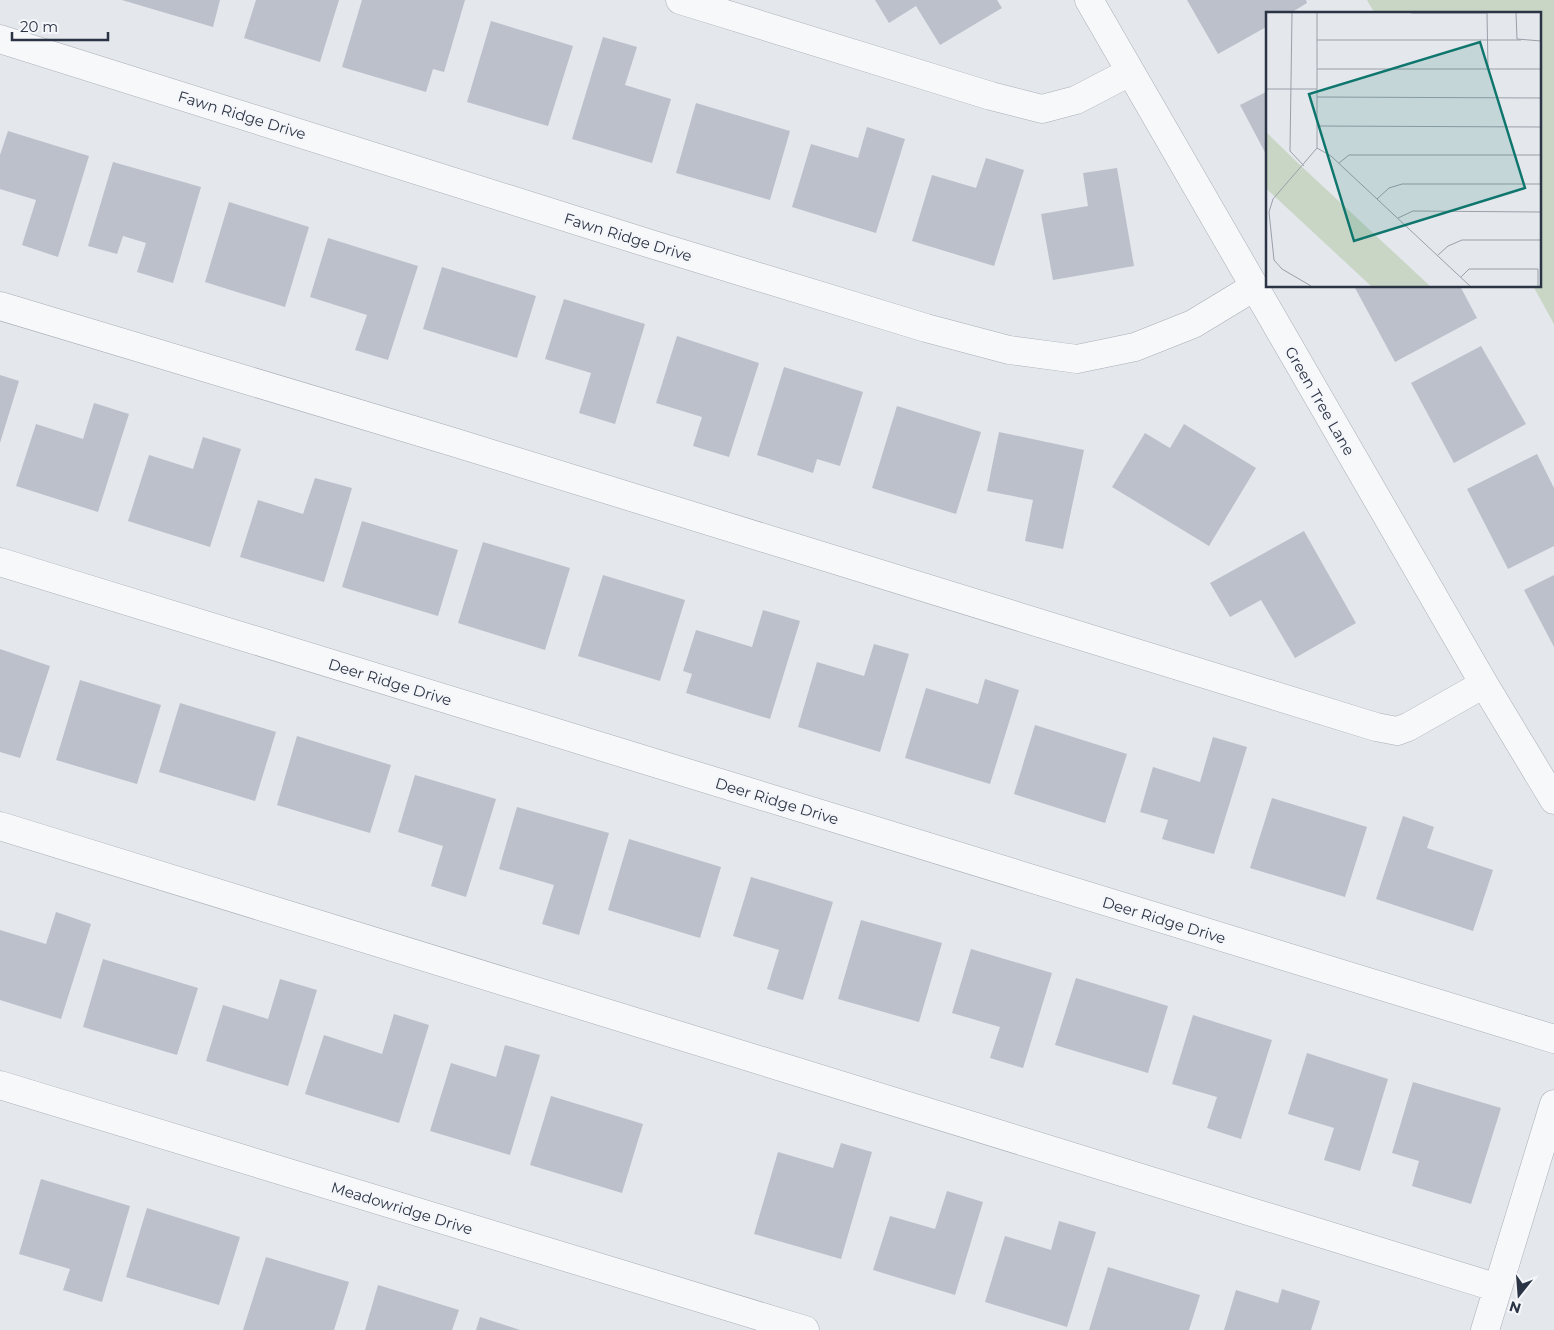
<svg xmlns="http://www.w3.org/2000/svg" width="1554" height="1330" font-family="Montserrat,sans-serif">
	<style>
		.green { fill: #c9d6c5 }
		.building { fill: #bbc0ca }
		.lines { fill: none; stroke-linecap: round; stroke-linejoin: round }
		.minor-casing { stroke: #a9aeb7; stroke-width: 29 }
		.minor { stroke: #f7f8fa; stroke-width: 28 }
		.labels { text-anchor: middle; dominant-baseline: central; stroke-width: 4.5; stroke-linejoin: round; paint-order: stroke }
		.street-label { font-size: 15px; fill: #2b3445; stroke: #f4f6f9 }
		.inset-road { fill: none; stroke: #9a9fa9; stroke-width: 1 }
		.view { fill: #0f766e; fill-opacity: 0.15; stroke: #0f766e; stroke-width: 2.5 }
		.inset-edge { fill: none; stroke: #2b3445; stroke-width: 2.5 }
	</style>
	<rect width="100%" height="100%" fill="#e4e7ec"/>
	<path class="green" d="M1367,0H1554V324L1533,286H1540V14H1375Z"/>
	<path class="building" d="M122,0H220L213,27Z
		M256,0H339L320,62L244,38Z
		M362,0H465L444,72L433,69L426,92L342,67Z
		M875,0H997L1002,8L940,45L916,6L889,23Z
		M1187,0H1306L1307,3L1289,14H1268V26L1218,54Z
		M491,21L573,46L548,126L467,102Z
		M603,37L637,47L625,85L671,99L652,163L572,139Z
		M1268,91V158L1240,105Z
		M696,103L790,131L770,200L676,173Z
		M867,127L905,139L876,233L792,207L811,144L858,158Z
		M8,131L89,156L58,257L22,245L36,200L0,189V155Z
		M986,158L1024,170L994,266L912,241L932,175L976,188Z
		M113,162L201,187L173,283L137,272L146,243L123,236L117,254L88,246Z
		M1117,168L1134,266L1053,280L1041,214L1088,206L1083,173Z
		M229,202L309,227L285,307L205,282Z
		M328,238L418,266L388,360L355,350L367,315L310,297Z
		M442,267L536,296L517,358L423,329Z
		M1354,286H1460L1477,318L1395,362Z
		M564,299L645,324L615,424L579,413L591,373L545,359Z
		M677,336L759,363L729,457L693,446L702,417L656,403Z
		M1481,346L1526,424L1454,463L1411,383Z
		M784,367L863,392L840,466L817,459L813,473L757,455Z
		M0,375L19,381L0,443Z
		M94,403L129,414L98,512L16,486L36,424L83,439Z
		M897,406L981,432L956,514L872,488Z
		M1184,424L1256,468L1209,546L1112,487L1145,433L1170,448Z
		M999,432L1084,450L1063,549L1025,541L1033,500L987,491Z
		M203,437L241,449L210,547L128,521L149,455L193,469Z
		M1537,454L1554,488V546L1508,569L1467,489Z
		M315,478L352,488L324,582L240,557L258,500L303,514Z
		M362,521L458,550L438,616L342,587Z
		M1304,531L1356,623L1295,658L1261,600L1230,617L1210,583Z
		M483,542L570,568L545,650L458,623Z
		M603,575L685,600L660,681L578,656Z
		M1554,575V647L1524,590Z
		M763,610L800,621L770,719L686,693L692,674L683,671L696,630L752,647Z
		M874,644L909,654L880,752L798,727L817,662L864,676Z
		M0,649L50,666L20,758L0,752Z
		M985,679L1019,690L990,784L905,758L926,688L978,704Z
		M80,680L161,705L137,784L56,760Z
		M180,703L276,732L255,801L159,772Z
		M1035,725L1127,754L1105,823L1014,794Z
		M297,736L391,765L370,833L277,805Z
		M1213,737L1247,747L1214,854L1162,839L1168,820L1140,812L1153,767L1200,782Z
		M415,775L496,799L466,897L431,886L443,846L398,832Z
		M1272,798L1367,827L1345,897L1250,868Z
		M517,807L609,833L579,935L542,924L554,885L499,869Z
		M1403,816L1434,827L1427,848L1493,870L1473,931L1376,899Z
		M629,839L721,867L700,938L608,910Z
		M751,877L833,902L803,1000L767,989L779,950L733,936Z
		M56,912L91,924L61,1019L0,1000V930L46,944Z
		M861,920L942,943L919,1022L838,999Z
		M971,949L1052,973L1023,1068L990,1058L1000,1027L952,1013Z
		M103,959L198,988L177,1055L83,1027Z
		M1076,978L1168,1006L1148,1073L1055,1045Z
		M280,979L317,990L288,1086L206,1061L223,1005L268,1019Z
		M394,1014L429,1025L399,1123L305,1094L324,1035L382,1054Z
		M1193,1015L1272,1040L1241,1139L1207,1128L1217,1097L1172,1084Z
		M505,1045L540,1055L510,1155L430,1131L451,1063L496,1077Z
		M1307,1053L1388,1079L1360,1171L1324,1160L1334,1128L1288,1114Z
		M1413,1082L1501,1108L1471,1204L1412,1186L1419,1161L1392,1153Z
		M551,1096L643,1124L622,1193L530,1165Z
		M841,1143L872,1152L841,1259L754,1234L778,1152L833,1168Z
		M41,1179L130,1206L102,1302L63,1290L70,1269L19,1254Z
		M947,1191L983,1202L955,1295L873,1270L890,1216L935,1229Z
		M147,1208L240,1237L219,1305L126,1277Z
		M1059,1221L1096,1232L1067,1327L985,1302L1005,1236L1051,1250Z
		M266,1257L349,1282L334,1330H243Z
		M1108,1267L1200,1295L1189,1330H1089Z
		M378,1285L459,1310L452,1330H365Z
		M1282,1289L1320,1301L1311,1330H1224L1236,1290L1278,1303Z
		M480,1317L520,1330H476Z"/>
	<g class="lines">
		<defs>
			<path id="minor" d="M680,0L991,96L1042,109L1076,100L1130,72
				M1089,0L1484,684L1554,800
				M0,39L654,245L926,328L1009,350L1077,359L1135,347L1193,324L1254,287
				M0,306L453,442L1376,727L1397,731L1408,727L1484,684
				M0,562L1554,1039
				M0,826L1498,1288
				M0,1085L805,1330
				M1485,1330L1554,1104"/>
		</defs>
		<use href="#minor" class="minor-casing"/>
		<use href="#minor" class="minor"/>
	</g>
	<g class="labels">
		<g class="street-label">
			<text transform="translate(242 115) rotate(17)">Fawn Ridge Drive</text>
			<text transform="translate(628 237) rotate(17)">Fawn Ridge Drive</text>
			<text transform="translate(1320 401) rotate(60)">Green Tree Lane</text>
			<text transform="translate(390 682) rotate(17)">Deer Ridge Drive</text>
			<text transform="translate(777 801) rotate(17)">Deer Ridge Drive</text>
			<text transform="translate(1164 920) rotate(17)">Deer Ridge Drive</text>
			<text transform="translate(402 1208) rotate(17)">Meadowridge Drive</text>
		</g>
	</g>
	<g transform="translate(1266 12)">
		<rect width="275" height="275" fill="#e4e7ec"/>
		<path d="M0,120L34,153L164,274H105L6,182L0,176Z" fill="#c9d6c5"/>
		<path class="inset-road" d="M26,1L24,139L38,154M51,1V136M145,1H221M221,1L222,57M250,1L251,27L275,29M51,28H255M51,57H275M0,77H51M51,85L275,86M51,114L275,115M51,136L65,144L204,274M73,151L83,143H275M111,187L123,176L136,172H275M132,206L147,199L275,200M172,243L182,234L196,228H275M195,265L203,257H272V274M45,274L16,257L8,248L3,200L7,187L51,136"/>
		<path class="view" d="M214,30L259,176L88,229L43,82Z"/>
		<rect width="275" height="275" class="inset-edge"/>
	</g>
	<g transform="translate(1519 1295) rotate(197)" stroke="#f4f6f9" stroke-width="4" paint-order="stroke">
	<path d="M0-4L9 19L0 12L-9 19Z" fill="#2b3445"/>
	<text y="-8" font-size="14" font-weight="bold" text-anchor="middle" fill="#2b3445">N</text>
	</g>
	<path d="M12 32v8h96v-8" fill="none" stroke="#2b3445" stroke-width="2.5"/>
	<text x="20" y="32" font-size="15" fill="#2b3445" stroke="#f4f6f9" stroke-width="4" paint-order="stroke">20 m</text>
</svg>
